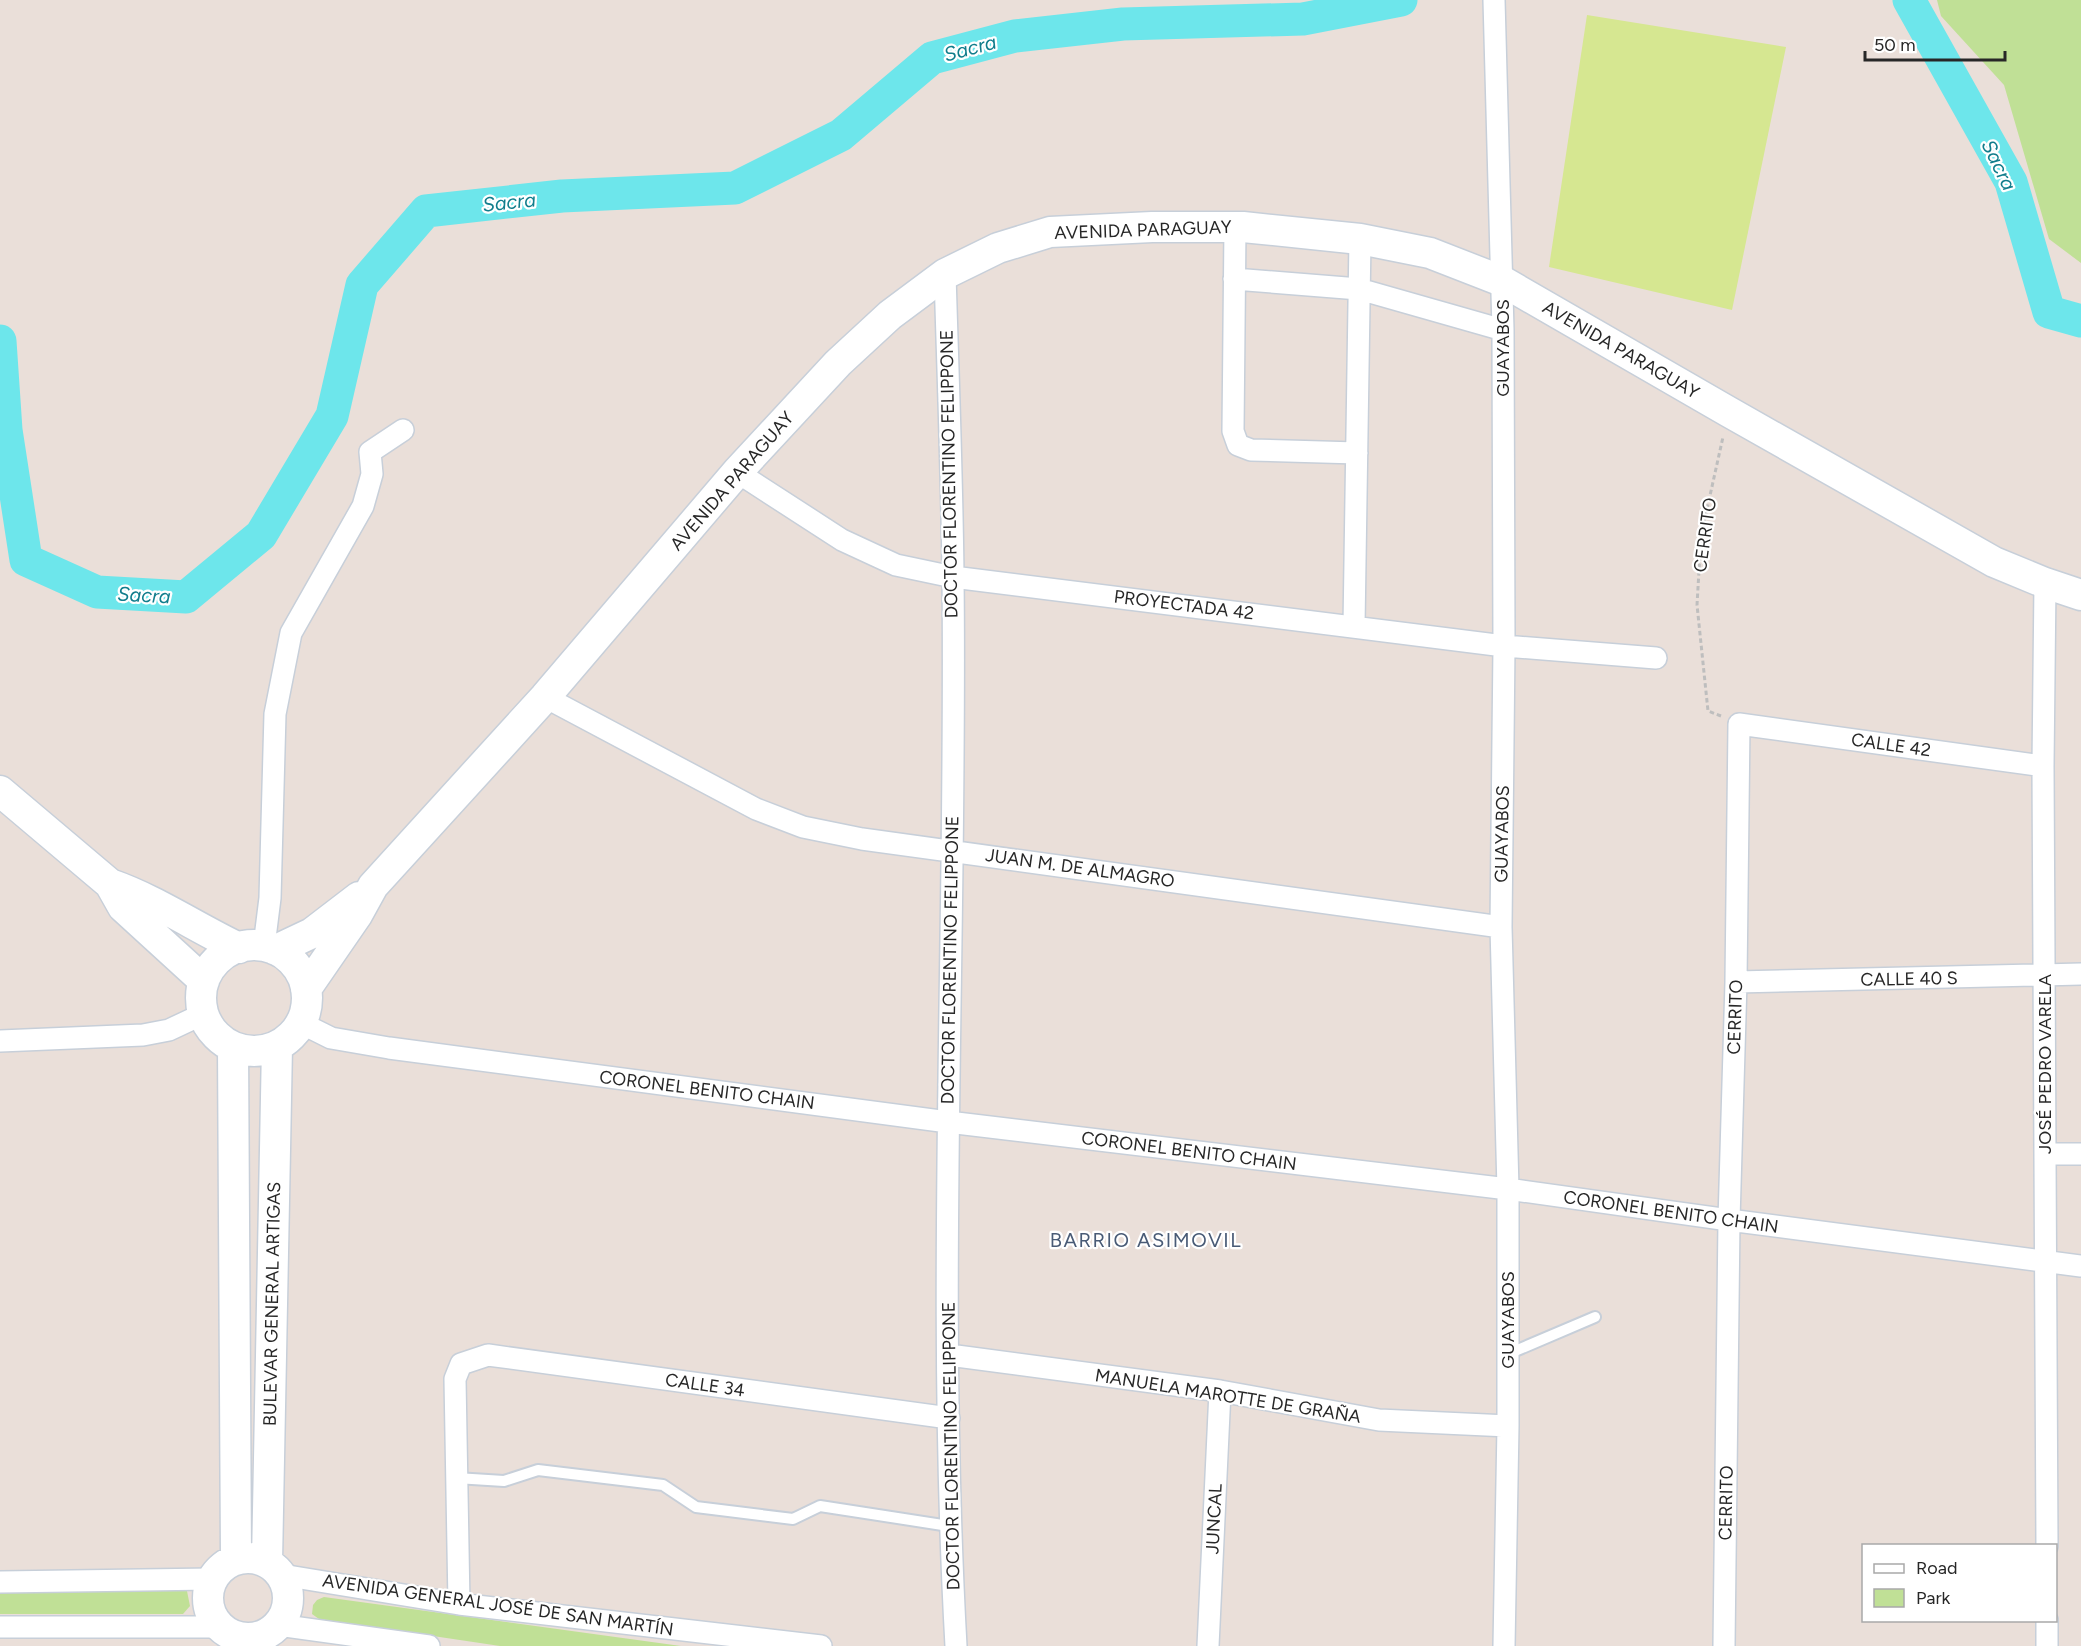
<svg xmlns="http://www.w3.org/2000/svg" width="2081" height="1646" font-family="Figtree,sans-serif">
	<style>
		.green { fill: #c0e096 }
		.pitch { fill: #d6e791 }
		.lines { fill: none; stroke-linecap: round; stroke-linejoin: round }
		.river { stroke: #6de6eb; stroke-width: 33 }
		.lane-casing { stroke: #c7cfd9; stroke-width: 14 }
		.street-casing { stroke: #c7cfd9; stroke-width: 24 }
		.secondary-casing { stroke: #c7cfd9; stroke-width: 33 }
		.path { stroke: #bebebe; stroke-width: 3; stroke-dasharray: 4.5 3; stroke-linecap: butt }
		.lane { stroke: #fff; stroke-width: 10 }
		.street { stroke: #fff; stroke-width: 21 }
		.secondary { stroke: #fff; stroke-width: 30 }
		.labels { text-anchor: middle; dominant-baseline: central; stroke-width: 4.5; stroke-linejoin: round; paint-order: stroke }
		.street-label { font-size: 18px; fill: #272727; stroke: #fff }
		.water-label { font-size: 20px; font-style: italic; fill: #107d8c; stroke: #fff }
		.neighbourhood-label { font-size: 20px; letter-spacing: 1.5px; fill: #495b76; stroke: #fff }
	</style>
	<rect width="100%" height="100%" fill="#eadfd9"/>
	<path class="green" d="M1937,0H2081V263L2049,239L2004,85L1941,16Z
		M183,1588L187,1591L190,1606L183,1614H0V1591Z
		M324,1597L681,1646H500L319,1619L312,1614L313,1605L317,1600Z"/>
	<path class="pitch" d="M1587,15L1786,47L1732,310L1549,267Z"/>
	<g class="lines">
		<path class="river" d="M1909,0L2011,182L2049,312L2081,321
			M0,341L6,430L26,560L97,592L186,597L261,535L332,416L362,285L426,211L562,196L735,188L841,135L932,58L1015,36L1123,24L1303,19L1401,0"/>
		<defs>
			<path id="lane" d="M1508,1354L1595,1317
				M456,1478L504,1481L538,1470L663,1485L696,1507L793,1519L820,1506L949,1526"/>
			<path id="street" d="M1494,0L1503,330L1504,646L1501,927L1508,1189V1426L1504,1646
				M1235,227L1233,431L1238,445L1251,450L1357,453
				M945,274C948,375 952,476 953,577C957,933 936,1290 956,1646
				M1234,279L1359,289L1503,330
				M737,472L842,540L896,565L953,577L1504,646L1656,658
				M2045,583L2043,766L2047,1546
				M1354,626L1360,239
				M545,697L756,809L803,827L862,839L1501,927
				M264,946L270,898L275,714L291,633L363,506L372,474L370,452L403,430
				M1736,982L2081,974
				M301,1023L331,1038L389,1048L948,1122L1508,1189L1729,1220L2081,1266
				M0,1041L143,1035L169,1030L203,1014
				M2045,1154H2081
				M949,1355L1220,1391L1379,1420L1508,1426
				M282,1575L459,1604L821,1646
				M0,1582L212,1579
				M459,1604L455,1379L461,1364L488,1355L949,1418
				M2047,1620V1646
				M278,1625L429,1646
				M0,1627H220
				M1208,1646L1220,1391
				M1724,1646L1729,1220L1736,982L1739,724L2043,766"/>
			<path id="secondary" d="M0,791L110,884L123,907L204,981
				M110,884C156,900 195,927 239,948
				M201 998a53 53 0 1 1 106 0a53 53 0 1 1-106 0Z
				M276,950L312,933L359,897
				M306,989L357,915L373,886L545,697L737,472L838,363L890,315L945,274L998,248L1050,232L1152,227H1243L1360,239L1430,253L1502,281L1729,412L1994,562L2045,583L2081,595
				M233,1047L236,1559
				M208 1598a40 40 0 1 1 80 0a40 40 0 1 1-80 0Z
				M267,1562L277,1046"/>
		</defs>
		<use href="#lane" class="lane-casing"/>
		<use href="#street" class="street-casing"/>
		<use href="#secondary" class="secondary-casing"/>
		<path class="path" d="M1721,716L1708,711L1697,605L1701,536L1723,437"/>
		<use href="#lane" class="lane"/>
		<use href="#street" class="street"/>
		<use href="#secondary" class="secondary"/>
	</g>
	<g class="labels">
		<g class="street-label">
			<text transform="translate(1143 230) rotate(-2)">AVENIDA PARAGUAY</text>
			<text transform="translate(1503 348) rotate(-90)">GUAYABOS</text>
			<text transform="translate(1621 350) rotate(30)">AVENIDA PARAGUAY</text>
			<text transform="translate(949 474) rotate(-91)">DOCTOR FLORENTINO FELIPPONE</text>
			<text transform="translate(732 481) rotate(-49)">AVENIDA PARAGUAY</text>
			<text transform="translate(1705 535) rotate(-82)">CERRITO</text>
			<text transform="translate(1184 605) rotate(7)">PROYECTADA 42</text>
			<text transform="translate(1891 745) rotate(8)">CALLE 42</text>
			<text transform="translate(1502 834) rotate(-89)">GUAYABOS</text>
			<text transform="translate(1080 868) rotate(8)">JUAN M. DE ALMAGRO</text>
			<text transform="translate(950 960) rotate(-89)">DOCTOR FLORENTINO FELIPPONE</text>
			<text transform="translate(1909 979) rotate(-1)">CALLE 40 S</text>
			<text transform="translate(1735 1017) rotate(-88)">CERRITO</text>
			<text transform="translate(2045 1064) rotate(-90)">JOSÉ PEDRO VARELA</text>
			<text transform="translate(707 1090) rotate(7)">CORONEL BENITO CHAIN</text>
			<text transform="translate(1189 1151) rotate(7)">CORONEL BENITO CHAIN</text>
			<text transform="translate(1671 1212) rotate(8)">CORONEL BENITO CHAIN</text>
			<text transform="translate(272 1304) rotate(-89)">BULEVAR GENERAL ARTIGAS</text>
			<text transform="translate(1508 1320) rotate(-90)">GUAYABOS</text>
			<text transform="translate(705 1385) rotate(8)">CALLE 34</text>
			<text transform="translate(1228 1396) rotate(9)">MANUELA MAROTTE DE GRAÑA</text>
			<text transform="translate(951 1446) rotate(-91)">DOCTOR FLORENTINO FELIPPONE</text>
			<text transform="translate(1726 1503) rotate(-89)">CERRITO</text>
			<text transform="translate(1214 1519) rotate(-87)">JUNCAL</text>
			<text transform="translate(498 1605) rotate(8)">AVENIDA GENERAL JOSÉ DE SAN MARTÍN</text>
		</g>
		<g class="water-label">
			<text transform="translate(970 48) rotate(-15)">Sacra</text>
			<text transform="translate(1999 165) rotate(64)">Sacra</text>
			<text transform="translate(509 202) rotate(-6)">Sacra</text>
			<text transform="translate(144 595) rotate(3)">Sacra</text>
		</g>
		<g class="neighbourhood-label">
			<text x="1146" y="1240">BARRIO ASIMOVIL</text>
		</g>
	</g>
	<rect x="1862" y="1544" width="195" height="78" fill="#ffffff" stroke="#a9a9a9" stroke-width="1.5"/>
	<rect x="1874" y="1564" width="30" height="9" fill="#ffffff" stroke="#a9a9a9" stroke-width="1.5"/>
	<text x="1916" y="1574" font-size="18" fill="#272727">Road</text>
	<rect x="1874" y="1589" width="30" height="18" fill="#c0e096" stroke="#a9a9a9" stroke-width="1.5"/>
	<text x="1916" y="1604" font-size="18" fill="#272727">Park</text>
	<path d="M1865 51v9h140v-9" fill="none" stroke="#272727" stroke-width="3"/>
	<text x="1874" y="51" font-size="18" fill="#272727" stroke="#ffffff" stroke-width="4.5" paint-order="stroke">50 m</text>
</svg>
